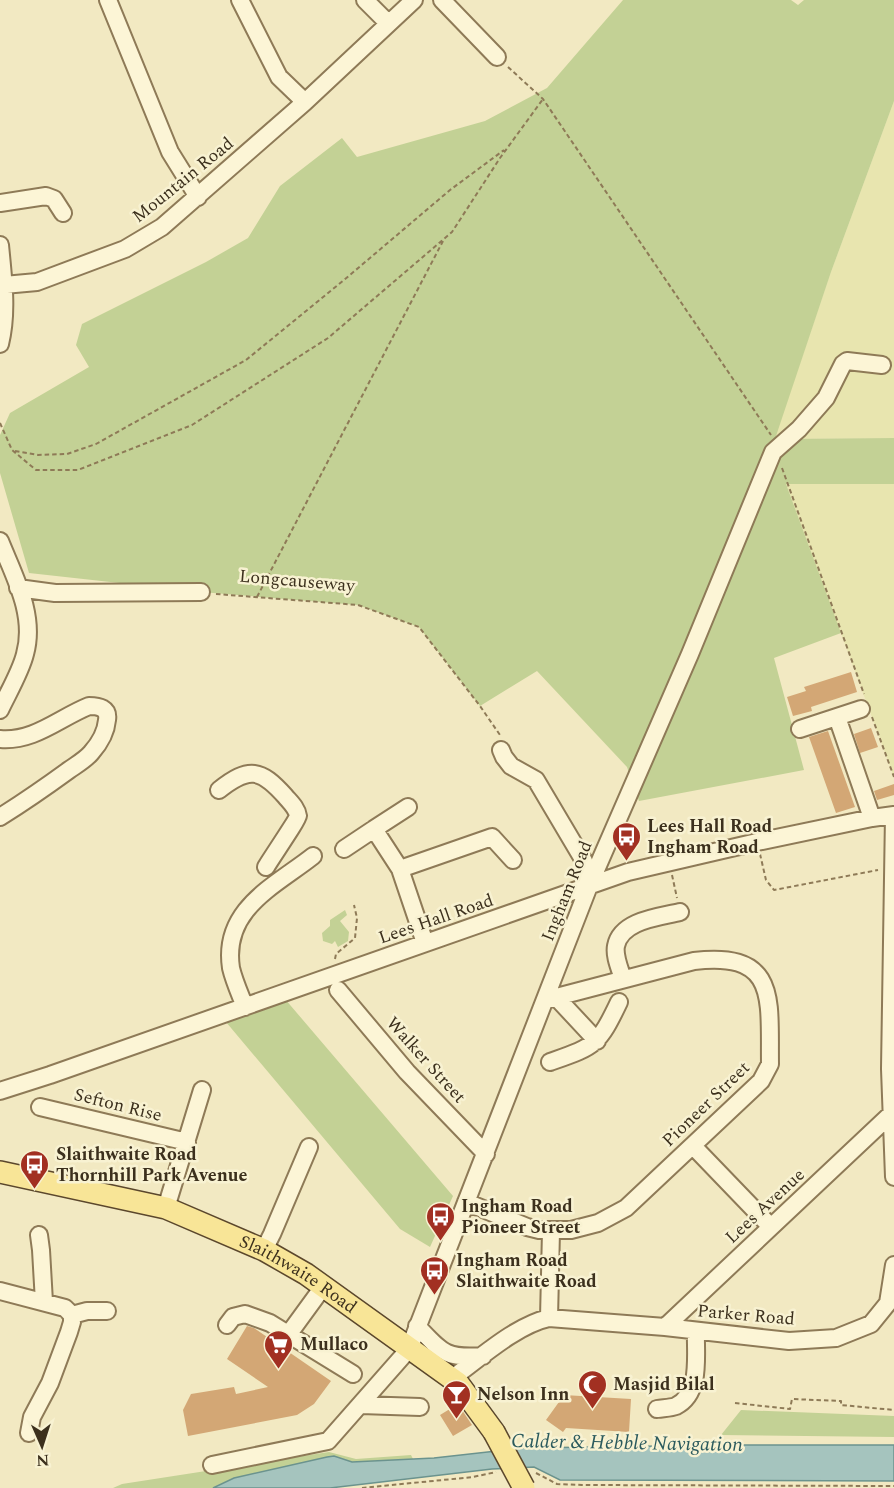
<svg xmlns="http://www.w3.org/2000/svg" width="894" height="1488" font-family="Spectral,serif">
	<style>
		.farmland { fill: #e8e5af }
		.green { fill: #c3d195 }
		.water { fill: #a5c4be; stroke: #6b938e; stroke-width: 1.5 }
		.building { fill: #d3a775 }
		.lines { fill: none; stroke-linecap: round; stroke-linejoin: round }
		.minor-casing { stroke: #8e7a57; stroke-width: 20 }
		.major-casing { stroke: #5b472c; stroke-width: 24 }
		.path { stroke: #8e7a57; stroke-width: 2; stroke-dasharray: 4.5 3; stroke-linecap: butt }
		.minor { stroke: #fcf5d6; stroke-width: 16 }
		.major { stroke: #f8e597; stroke-width: 21 }
		.major-bridge-casing { stroke: #5b472c; stroke-width: 24; stroke-linecap: butt }
		.major-bridge { stroke: #f8e597; stroke-width: 21 }
		.labels { text-anchor: middle; dominant-baseline: central; stroke-width: 5; stroke-linejoin: round; paint-order: stroke }
		.street-label { font-size: 18px; fill: #3c301d; stroke: #f8f2d2 }
		.poi-label { font-size: 18px; font-weight: bold; fill: #3c301d; stroke: #f8f2d2; text-anchor: start }
		.water-label { font-size: 20px; font-style: italic; fill: #2b5a5d; stroke: #f8f2d2 }
	</style>
	<rect width="100%" height="100%" fill="#f2e9c2"/>
	<path class="farmland" d="M894,101V438L774,439L831,272Z
		M786,484H894V777Z"/>
	<path class="green" d="M623,0H791L798,5L804,0H894V101L831,272L775,439L894,438V484H786L841,633L774,658L804,770L639,801L627,767L537,671L480,706L419,627L358,605L201,592L29,573L0,473V435L10,413L89,367L76,345L82,324L206,262L248,238L280,186L342,138L357,157L485,121L547,88Z
		M345,910L347,915L340,921L349,932L348,941L338,947L335,941L332,944L323,941L322,933L330,926V920Z
		M285,999L453,1196L430,1247L400,1229L226,1022Z
		M741,1410L894,1416V1437L721,1435Z
		M329,1452L356,1459L411,1455L413,1459L352,1462L334,1456L234,1478L213,1488H113L122,1484Z"/>
	<path class="water" d="M731,1445H894V1481L560,1480L534,1467L492,1469L330,1488H213L234,1478L327,1457L334,1456L352,1462L434,1458L524,1448Z"/>
	<path class="building" d="M851,672L857,692L811,707L812,711L793,716L787,697L806,691L804,687Z
		M871,728L878,747L860,753L854,734Z
		M828,731L855,807L836,813L809,737Z
		M894,784V795L877,800L874,791Z
		M247,1326L254,1328L331,1381L314,1404L297,1415L188,1436L183,1410L191,1394L234,1387L236,1394L268,1387L227,1359Z
		M564,1395L631,1399L629,1432L566,1428L563,1432L546,1420Z
		M458,1404L472,1425L453,1436L440,1415Z"/>
	<g class="lines">
		<defs>
			<path id="minor" d="M108,0L170,152L198,197
				M240,0L279,77L305,102
				M365,0L388,23
				M442,0L497,57
				M0,203L46,196L54,199L63,213
				M0,245C3,277 8,312 0,344
				M4,285L37,282L125,249L162,227L305,102L414,0
				M0,541C14,576 36,615 25,654C21,671 8,693 0,710
				M18,588L55,593L201,592
				M837,717L872,818
				M800,729L861,709
				M0,739C34,742 59,718 89,706C99,706 109,708 107,720C106,732 99,744 91,753C85,760 76,765 69,770C47,786 24,802 0,817
				M501,750L504,757L511,766L536,780L584,861L589,886
				M219,790C249,766 261,769 285,796C290,802 297,808 298,816C298,819 270,860 266,867
				M408,807L374,829L400,869L425,943
				M894,815L890,1069L894,1177
				M344,849L374,829
				M400,869L492,837L513,860
				M623,979C620,969 614,956 616,946C621,920 660,917 680,912
				M338,990L407,1072L486,1154
				M556,997L597,1041
				M245,1007C240,994 234,981 231,968C222,909 275,886 313,856
				M550,1062C595,1046 598,1046 619,1002
				M0,1091L50,1075L628,872L757,842L872,818L894,815
				M40,1107L187,1142
				M693,1146L771,1227
				M466,1202L527,1227L539,1230H571L598,1223L626,1208L761,1081L770,1064C769,1000 779,951 694,961L545,1000
				M166,1208L202,1090
				M39,1235L41,1250L44,1302
				M264,1250L272,1234L309,1147
				M0,1291L65,1308L72,1315V1322L69,1332L50,1383L32,1417L29,1433
				M72,1315L87,1311H107
				M549,1318L551,1231
				M227,1325L233,1317L245,1314L270,1323L353,1374
				M417,1326C442,1352 445,1359 483,1356
				M665,1327L891,1114
				M288,1335L323,1287
				M451,1379C479,1359 516,1325 549,1318L665,1327L789,1341L836,1338L871,1324L888,1303L894,1265
				M361,1405L420,1407
				M657,1409C663,1408 671,1408 676,1406C702,1393 695,1355 696,1331
				M212,1465L328,1441L409,1349L589,886L690,654L773,452L799,429L826,398L843,364L847,361L882,365"/>
			<g id="major">
				<path id="s1" d="M0,1172L166,1208L264,1250L306,1274L458,1383L494,1432"/>
			</g>
		</defs>
		<use href="#minor" class="minor-casing"/>
		<use href="#major" class="major-casing"/>
		<path class="path" d="M508,67L543,99L771,435
			M0,423L12,450L36,470H78L192,425L328,338L452,232L500,158L543,99
			M15,451L38,455L67,454L96,444L246,360L344,280L450,190L504,150
			M782,468L864,694
			M216,594L358,605L419,627L480,706L500,735
			M257,597L443,241
			M872,717L894,777
			M760,854L766,880L774,890L878,870
			M672,875L677,898
			M335,959L336,954L355,938L357,918L354,905
			M735,1403L790,1409L792,1399L841,1401V1405L894,1410
			M536,1473L557,1484L582,1485L894,1486
			M362,1488L473,1477L496,1472"/>
		<use href="#minor" class="minor"/>
		<use href="#major" class="major"/>
		<defs>
			<path id="major-bridge" d="M494,1432L524,1488"/>
		</defs>
		<use href="#major-bridge" class="major-bridge-casing"/>
		<use href="#major-bridge" class="major-bridge"/>
	</g>
	<defs>
		<symbol id="bus-pin" viewBox="-11 -11 22 30"><path d="M0 17L-7.5 6A9.5 9.5 0 1 1 7.5 6Z" fill="#a23022" stroke="#f8f2d2"/><path d="M-5-6H5V4H4V6H2V4H-2V6H-4V4H-5ZM-3.5-4V0h7V-4ZM-3.5 1.2v1.5H-2V1.2ZM2 1.2v1.5H3.5V1.2Z" fill="#fff"/></symbol>
		<symbol id="supermarket-pin" viewBox="-11 -11 22 30"><path d="M0 17L-7.5 6A9.5 9.5 0 1 1 7.5 6Z" fill="#a23022" stroke="#f8f2d2"/><path d="M-6-5.5h2.5l.6 2H6L4.5 2H-2.5L-4.4-4H-6ZM-1.5 3.2a1.3 1.3 0 1 0 .1 0ZM3 3.2a1.3 1.3 0 1 0 .1 0Z" fill="#fff"/></symbol>
		<symbol id="mosque-pin" viewBox="-11 -11 22 30"><path d="M0 17L-7.5 6A9.5 9.5 0 1 1 7.5 6Z" fill="#a23022" stroke="#f8f2d2"/><path d="M3.5-4.9A6 6 0 1 0 3.5 4.9A5 5 0 1 1 3.5-4.9Z" fill="#fff"/></symbol>
		<symbol id="bar-pin" viewBox="-11 -11 22 30"><path d="M0 17L-7.5 6A9.5 9.5 0 1 1 7.5 6Z" fill="#a23022" stroke="#f8f2d2"/><path d="M-6-5H6L.8 .8V4.5H3.5V6h-7V4.5H-.8V.8Z" fill="#fff"/></symbol>
	</defs>
	<g fill-rule="evenodd">
		<use href="#bus-pin" x="610" y="820" width="33" height="45"/>
		<use href="#bus-pin" x="18" y="1148" width="33" height="45"/>
		<use href="#bus-pin" x="424" y="1200" width="33" height="45"/>
		<use href="#bus-pin" x="418" y="1254" width="33" height="45"/>
		<use href="#supermarket-pin" x="262" y="1328" width="33" height="45"/>
		<use href="#mosque-pin" x="576" y="1368" width="33" height="45"/>
		<use href="#bar-pin" x="440" y="1378" width="33" height="45"/>
	</g>
	<g class="labels">
		<g class="street-label">
			<text transform="translate(183 180) rotate(-39)">Mountain Road</text>
			<text transform="translate(297 581) rotate(5)">Longcauseway</text>
			<text transform="translate(567 891) rotate(-68)">Ingham Road</text>
			<text transform="translate(436 919) rotate(-19)">Lees Hall Road</text>
			<text transform="translate(426 1060) rotate(48)">Walker Street</text>
			<text transform="translate(706 1104) rotate(-44)">Pioneer Street</text>
			<text transform="translate(118 1105) rotate(14)">Sefton Rise</text>
			<text transform="translate(765 1206) rotate(-43)">Lees Avenue</text>
			<text stroke="none"><textPath href="#s1" startOffset="318">Slaithwaite Road</textPath></text>
			<text transform="translate(746 1315) rotate(5)">Parker Road</text>
		</g>
		<g class="poi-label">
			<text x="647" y="826">Lees Hall Road<tspan x="647" dy="21">Ingham Road</tspan></text>
			<text x="56" y="1154">Slaithwaite Road<tspan x="56" dy="21">Thornhill Park Avenue</tspan></text>
			<text x="461" y="1206">Ingham Road<tspan x="461" dy="21">Pioneer Street</tspan></text>
			<text x="456" y="1260">Ingham Road<tspan x="456" dy="21">Slaithwaite Road</tspan></text>
			<text x="300" y="1344">Mullaco</text>
			<text x="613" y="1384">Masjid Bilal</text>
			<text x="477" y="1394">Nelson Inn</text>
		</g>
		<g class="water-label">
			<text transform="translate(627 1443) rotate(1)">Calder &amp; Hebble Navigation</text>
		</g>
	</g>
	<g transform="translate(42 1446) rotate(177)" stroke="#f8f2d2" stroke-width="4.5" paint-order="stroke">
	<path d="M0-4.5L10 22L0 15L-10 22Z" fill="#3c301d"/>
	<text y="-9" font-size="16" font-weight="bold" text-anchor="middle" fill="#3c301d">N</text>
	</g>
</svg>
